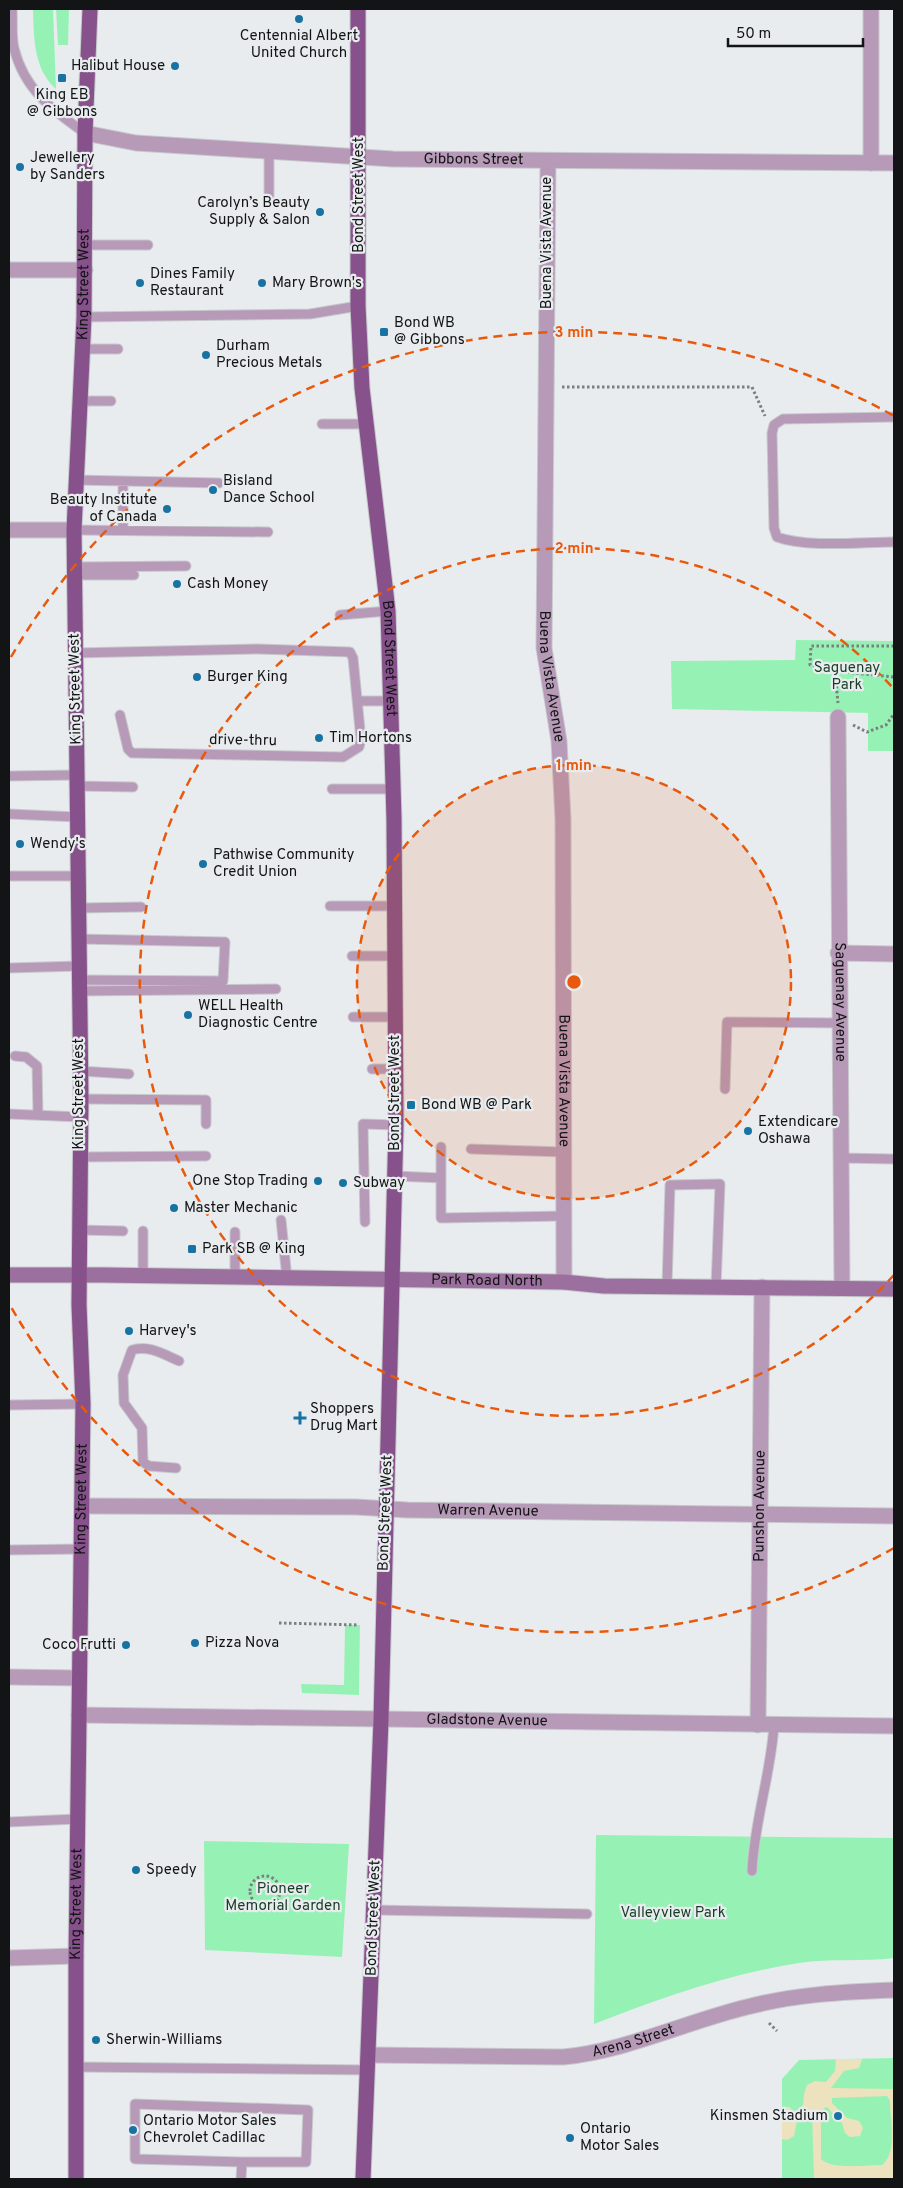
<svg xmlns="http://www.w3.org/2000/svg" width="903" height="2188" font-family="Overpass,sans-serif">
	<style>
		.green { fill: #96f2b4 }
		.sand { fill: #ece2bd; fill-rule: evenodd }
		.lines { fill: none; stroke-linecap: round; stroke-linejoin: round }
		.lane-casing { stroke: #c7c9cc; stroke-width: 11 }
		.street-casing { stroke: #c7c9cc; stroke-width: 17 }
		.secondary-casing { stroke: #c7c9cc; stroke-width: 17 }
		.primary-casing { stroke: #c7c9cc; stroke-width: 17 }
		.path { stroke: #7c7e80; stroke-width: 3; stroke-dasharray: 2.5 2.5; stroke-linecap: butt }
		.lane { stroke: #b799b8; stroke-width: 9 }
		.street { stroke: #b799b8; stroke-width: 15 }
		.secondary { stroke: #9c709e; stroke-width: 15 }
		.primary { stroke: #87528b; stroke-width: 15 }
		.ring { fill: none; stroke: #e8590c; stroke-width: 2.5; stroke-dasharray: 9 6 }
		.poi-dot { fill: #1873a2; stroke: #e9ecef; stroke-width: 2 }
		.labels { text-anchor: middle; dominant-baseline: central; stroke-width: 4.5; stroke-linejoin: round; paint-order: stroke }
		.poi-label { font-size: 15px; fill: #131415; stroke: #e9ecef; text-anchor: start }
		.street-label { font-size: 15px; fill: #131415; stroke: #e9ecef }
		.park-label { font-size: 15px; fill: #163d25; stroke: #e9ecef }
		.centre { fill: #e8590c; stroke: #e9ecef; stroke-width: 2.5 }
		.ring-label { font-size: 15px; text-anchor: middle; font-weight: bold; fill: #e8590c; stroke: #e9ecef; stroke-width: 4.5; stroke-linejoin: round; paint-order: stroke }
	</style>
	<rect width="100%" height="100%" fill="#e9ecef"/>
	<path class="green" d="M33,9H53L56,89C33,68 34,38 33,9Z
		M56,9H69L68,45H58Z
		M796,640L894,641V751H868V713L672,709L671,661L795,660Z
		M345,1625H360L359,1695L302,1693L301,1684L344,1685Z
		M596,1835L894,1838V1958C863,1962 830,1958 799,1963C728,1974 661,1998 594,2024Z
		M204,1841L349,1844L342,1957L205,1950Z
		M894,2058V2179H782V2079L799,2060Z"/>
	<path class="sand" d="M836,2059H862L859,2068L844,2071L831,2088L894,2089V2179H814L812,2111H810L797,2121L794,2136L787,2140L782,2139V2120H784L785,2107H790L793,2114L803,2105L804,2094L807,2085L815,2081L826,2082L835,2071ZM887,2096L890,2101C890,2120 898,2153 882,2165C867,2165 831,2170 821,2159V2119L824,2108L827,2107L842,2123L845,2133L850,2137L860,2136L863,2128L859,2121L847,2118L832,2103V2098Z"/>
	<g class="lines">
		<defs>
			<path id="lane" d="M12,9C13,21 11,36 14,48C24,89 52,110 85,133
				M269,152V199
				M85,245H148
				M84,317L310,314L358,306
				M81,349H118
				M79,401H111
				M894,417L783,419L774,425L772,433L774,528L777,537C807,548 861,542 894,542
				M322,424H366
				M76,480L219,483
				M123,482V530
				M74,530L268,532
				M74,567L186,566
				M74,575H134
				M340,615L388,611
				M75,653L258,649L350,652L353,658L361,740L359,747L343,757L132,753L128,749L120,715
				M358,701H391
				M9,776L77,775
				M77,786L133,787
				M332,789H393
				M9,814L77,817
				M9,876H78
				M330,906H394
				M79,908L141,907
				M79,939L225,942L223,981L79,980
				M352,956H394
				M9,968L79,966
				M79,991L276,989
				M353,1017H394
				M15,1056L26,1057L37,1066L38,1115
				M372,1069H395
				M80,1071L129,1074
				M725,1089L727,1022L839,1023
				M81,1099L206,1100V1124
				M9,1114L80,1117
				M441,1147V1218L563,1216
				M471,1149L563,1152
				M79,1157L206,1156
				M840,1158L894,1159
				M395,1176L441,1178
				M281,1220L287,1278
				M365,1222L363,1124L396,1125
				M79,1230L123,1231
				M143,1275V1231
				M235,1277V1232
				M667,1286L670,1185L720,1184L716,1287
				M9,1405L83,1404
				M176,1468L149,1466L143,1462L142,1428L124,1403L123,1375L132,1350C149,1345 163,1354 179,1361
				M9,1550L81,1549
				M9,1822L77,1819
				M752,1871C754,1822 771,1774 774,1725
				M374,1910L587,1914
				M76,2067L368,2070
				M241,2179L242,2162L135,2159V2104L308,2110L306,2162H242"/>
			<g id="street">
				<path d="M871,9V163"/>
				<path id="s1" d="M85,133L136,143L393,159L894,163"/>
				<path id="s2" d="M548,161L544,648L559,741L563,819L564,1282"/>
				<path d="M9,270H85"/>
				<path d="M9,530H74"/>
				<path id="s3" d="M838,717L842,1288"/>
				<path d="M838,953L894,954"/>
				<path id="s4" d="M82,1506L356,1507L407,1510L894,1516"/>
				<path d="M9,1677L79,1678"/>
				<path id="s5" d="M79,1715L894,1726"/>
				<path id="s6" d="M758,1725L762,1287"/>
				<path d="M9,1958L76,1956"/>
				<path id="s7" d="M369,2055L563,2057C626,2051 685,2022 747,2007C797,1994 843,1992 894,1990"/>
			</g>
			<g id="secondary">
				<path id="s8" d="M9,1275H103L564,1282L604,1286L894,1289"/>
			</g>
			<g id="primary">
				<path id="s9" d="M358,9V306L362,388L388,611L394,819L396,1125L381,1720L363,2179"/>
				<path id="s10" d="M76,2179V1956L83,1404L79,1305L81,1099L74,530L84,317L85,133L90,9"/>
			</g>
		</defs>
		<use href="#lane" class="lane-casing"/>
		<use href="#street" class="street-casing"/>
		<use href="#secondary" class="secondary-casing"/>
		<use href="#primary" class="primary-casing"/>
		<path class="path" d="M562,387H752L765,416
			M894,646H811L810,665L830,667L835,671L894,677
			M835,671L838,703
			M853,725L867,732L886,725L894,714
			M279,1623L359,1625
			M250 1891a15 15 0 1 1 30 0a15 15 0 1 1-30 0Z
			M769,2023L777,2031"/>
		<use href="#lane" class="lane"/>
		<use href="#street" class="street"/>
		<use href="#secondary" class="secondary"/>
		<use href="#primary" class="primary"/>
	</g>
	<circle cx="574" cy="982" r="217" fill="#e8590c" fill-opacity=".12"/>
	<g class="ring">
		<circle cx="574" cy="982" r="217"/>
		<path d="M894 1275A434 434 0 1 1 894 689"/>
		<path d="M894 1548A650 650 0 0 1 11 1307M11 657A650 650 0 0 1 894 416"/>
	</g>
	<g class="poi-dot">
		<circle cx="299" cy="19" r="5"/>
		<circle cx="175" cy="66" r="5"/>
		<rect x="57" y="73" width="10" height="10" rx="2.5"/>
		<circle cx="20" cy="167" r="5"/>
		<circle cx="320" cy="212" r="5"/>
		<circle cx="140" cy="283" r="5"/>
		<circle cx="262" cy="283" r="5"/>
		<rect x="379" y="327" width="10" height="10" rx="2.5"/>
		<circle cx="206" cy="355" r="5"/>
		<circle cx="213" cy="490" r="5"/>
		<circle cx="167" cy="509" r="5"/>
		<circle cx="177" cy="584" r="5"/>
		<circle cx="197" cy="677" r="5"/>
		<circle cx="319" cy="738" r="5"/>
		<circle cx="20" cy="844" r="5"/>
		<circle cx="203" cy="864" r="5"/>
		<circle cx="188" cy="1015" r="5"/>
		<rect x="406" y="1100" width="10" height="10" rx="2.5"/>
		<circle cx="748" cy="1131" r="5"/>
		<circle cx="318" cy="1181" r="5"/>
		<circle cx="343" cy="1183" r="5"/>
		<circle cx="174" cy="1208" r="5"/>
		<rect x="187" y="1244" width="10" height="10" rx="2.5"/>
		<circle cx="129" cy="1331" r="5"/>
		<path d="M297.5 1410.5h5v5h5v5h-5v5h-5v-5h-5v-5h5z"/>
		<circle cx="195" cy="1643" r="5"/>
		<circle cx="126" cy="1645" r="5"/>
		<circle cx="136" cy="1870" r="5"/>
		<circle cx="96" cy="2040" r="5"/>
		<circle cx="838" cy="2116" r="5"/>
		<circle cx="133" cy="2130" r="5"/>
		<circle cx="570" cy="2138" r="5"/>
	</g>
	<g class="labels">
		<g class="poi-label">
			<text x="299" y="36" text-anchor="middle">Centennial Albert<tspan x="299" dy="17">United Church</tspan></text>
			<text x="165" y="66" text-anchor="end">Halibut House</text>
			<text x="62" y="95" text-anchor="middle">King EB<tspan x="62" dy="17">@ Gibbons</tspan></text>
			<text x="30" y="158">Jewellery<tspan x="30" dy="17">by Sanders</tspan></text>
			<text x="310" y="203" text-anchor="end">Carolyn’s Beauty<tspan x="310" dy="17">Supply &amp; Salon</tspan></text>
			<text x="150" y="274">Dines Family<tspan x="150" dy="17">Restaurant</tspan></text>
			<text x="272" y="283">Mary Brown's</text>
			<text x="394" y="323">Bond WB<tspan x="394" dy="17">@ Gibbons</tspan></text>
			<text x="216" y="346">Durham<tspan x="216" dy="17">Precious Metals</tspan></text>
			<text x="223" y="481">Bisland<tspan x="223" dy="17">Dance School</tspan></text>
			<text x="157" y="500" text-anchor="end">Beauty Institute<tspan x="157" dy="17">of Canada</tspan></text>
			<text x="187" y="584">Cash Money</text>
			<text x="207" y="677">Burger King</text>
			<text x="329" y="738">Tim Hortons</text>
			<text x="30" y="844">Wendy's</text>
			<text x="213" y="855">Pathwise Community<tspan x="213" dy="17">Credit Union</tspan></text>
			<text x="198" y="1006">WELL Health<tspan x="198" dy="17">Diagnostic Centre</tspan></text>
			<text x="421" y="1105">Bond WB @ Park</text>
			<text x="758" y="1122">Extendicare<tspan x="758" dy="17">Oshawa</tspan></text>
			<text x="308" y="1181" text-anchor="end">One Stop Trading</text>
			<text x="353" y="1183">Subway</text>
			<text x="184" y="1208">Master Mechanic</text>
			<text x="202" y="1249">Park SB @ King</text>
			<text x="139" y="1331">Harvey's</text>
			<text x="310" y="1409">Shoppers<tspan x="310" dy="17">Drug Mart</tspan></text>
			<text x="205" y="1643">Pizza Nova</text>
			<text x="116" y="1645" text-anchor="end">Coco Frutti</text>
			<text x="146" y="1870">Speedy</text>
			<text x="106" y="2040">Sherwin-Williams</text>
			<text x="828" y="2116" text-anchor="end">Kinsmen Stadium</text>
			<text x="143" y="2121">Ontario Motor Sales<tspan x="143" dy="17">Chevrolet Cadillac</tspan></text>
			<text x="580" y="2129">Ontario<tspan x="580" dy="17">Motor Sales</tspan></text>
		</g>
		<g class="street-label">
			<text stroke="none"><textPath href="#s1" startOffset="390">Gibbons Street</textPath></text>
			<text transform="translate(359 195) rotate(-90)">Bond Street West</text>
			<text transform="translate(547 243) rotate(-90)">Buena Vista Avenue</text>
			<text stroke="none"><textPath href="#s10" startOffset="1895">King Street West</textPath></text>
			<text stroke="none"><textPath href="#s9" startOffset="651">Bond Street West</textPath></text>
			<text stroke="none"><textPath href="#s2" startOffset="516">Buena Vista Avenue</textPath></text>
			<text transform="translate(76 689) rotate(-91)">King Street West</text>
			<text transform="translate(243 741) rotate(1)">drive-thru</text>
			<text stroke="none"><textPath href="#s3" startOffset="285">Saguenay Avenue</textPath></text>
			<text stroke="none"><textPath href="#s2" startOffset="921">Buena Vista Avenue</textPath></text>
			<text transform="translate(395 1093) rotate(-90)">Bond Street West</text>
			<text transform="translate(79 1094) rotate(-90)">King Street West</text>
			<text stroke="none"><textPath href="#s8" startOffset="478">Park Road North</textPath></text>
			<text stroke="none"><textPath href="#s10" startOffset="680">King Street West</textPath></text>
			<text stroke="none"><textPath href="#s6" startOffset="219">Punshon Avenue</textPath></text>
			<text stroke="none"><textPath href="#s4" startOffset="406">Warren Avenue</textPath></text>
			<text transform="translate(386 1513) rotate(-88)">Bond Street West</text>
			<text stroke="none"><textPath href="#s5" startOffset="408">Gladstone Avenue</textPath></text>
			<text stroke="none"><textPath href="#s10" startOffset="275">King Street West</textPath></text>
			<text transform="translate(374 1918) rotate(-88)">Bond Street West</text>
			<text stroke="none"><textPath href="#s7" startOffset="266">Arena Street</textPath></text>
		</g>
		<g class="park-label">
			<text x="847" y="668">Saguenay<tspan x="847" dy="17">Park</tspan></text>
			<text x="283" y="1889">Pioneer<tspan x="283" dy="17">Memorial Garden</tspan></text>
			<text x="673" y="1913">Valleyview Park</text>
		</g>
	</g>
	<circle cx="574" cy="982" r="8" class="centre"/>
	<g class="ring-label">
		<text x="574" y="337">3 min</text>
		<text x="574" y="553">2 min</text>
		<text x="574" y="770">1 min</text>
	</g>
	<rect width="903" height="2188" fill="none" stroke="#131415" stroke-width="20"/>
	<path d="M728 38v8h135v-8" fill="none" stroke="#131415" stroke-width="2.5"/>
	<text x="736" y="38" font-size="15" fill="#131415" stroke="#e9ecef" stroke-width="4" paint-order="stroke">50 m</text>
</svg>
